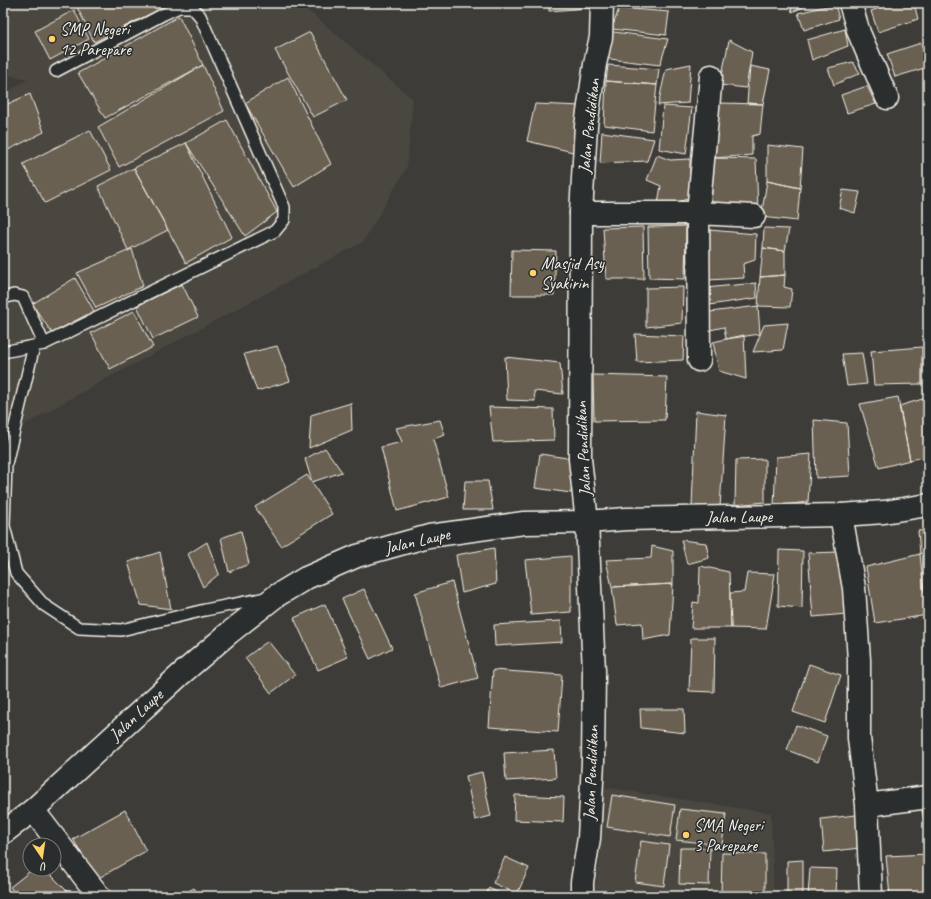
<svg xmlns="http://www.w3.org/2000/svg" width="931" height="899" font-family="Caveat,sans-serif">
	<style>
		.built { fill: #4a4740 }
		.building { fill: #6a6051; stroke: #f4f1e8 }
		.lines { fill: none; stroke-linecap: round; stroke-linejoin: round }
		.lane-casing { stroke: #f4f1e8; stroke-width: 14 }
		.street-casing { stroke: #f4f1e8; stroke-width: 25 }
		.secondary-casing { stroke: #f4f1e8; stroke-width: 25 }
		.lane { stroke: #2a2d2e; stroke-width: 11 }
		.street { stroke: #2a2d2e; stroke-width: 22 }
		.secondary { stroke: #2a2d2e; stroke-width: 22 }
		.poi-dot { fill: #ffd166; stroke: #2a2d2e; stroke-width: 1.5 }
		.labels { text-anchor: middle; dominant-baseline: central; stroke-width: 3; stroke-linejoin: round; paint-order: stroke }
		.poi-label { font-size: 17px; fill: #f4f1e8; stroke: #2a2d2e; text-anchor: start }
		.street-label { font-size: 17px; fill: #f4f1e8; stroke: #2a2d2e }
	</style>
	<rect width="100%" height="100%" fill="#3d3c38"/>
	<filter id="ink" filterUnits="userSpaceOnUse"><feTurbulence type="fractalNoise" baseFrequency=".025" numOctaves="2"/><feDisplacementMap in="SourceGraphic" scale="8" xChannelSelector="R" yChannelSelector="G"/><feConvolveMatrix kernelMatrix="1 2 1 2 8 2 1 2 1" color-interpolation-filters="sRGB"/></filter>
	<g filter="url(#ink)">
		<path class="built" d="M3,3H297L317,18L413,99L407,167L363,242L102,381L3,437V95L28,79L3,74Z
			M602,787L771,813L774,896H594L600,858Z"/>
		<path class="building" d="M85,3H172L94,42L77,7Z
			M549,3H588V8L549,11Z
			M790,3H812L792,12Z
			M893,3H914L918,19L878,32L871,11Z
			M835,4L839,19L804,30L798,13Z
			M619,8L669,12L666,35L612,29Z
			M74,10L89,39L50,60L35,31Z
			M179,16L203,65L105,118L78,73Z
			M845,29L848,46L812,60L807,40Z
			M606,31L668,39L660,65L602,58Z
			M310,32L347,100L313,117L275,50Z
			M729,40L752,52L746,88L720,85Z
			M921,43L928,64V67L895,77L887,54Z
			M853,62L860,73L834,85L828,68Z
			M691,64L688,103L658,105L666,69Z
			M203,65L224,111L119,167L98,127Z
			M608,65L659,69L657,85L606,81Z
			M750,66L770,70L763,104L747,103Z
			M288,77L331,164L294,187L245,103Z
			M606,81L657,85L652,131L604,125Z
			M867,86L876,104L847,113L841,95Z
			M30,94L44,132L8,150L3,139V106Z
			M718,103L763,104L760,134L752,136V155L714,158Z
			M535,104L582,106L577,153L527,141Z
			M663,106L692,108L686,154L659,149Z
			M227,120L277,212L245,236L186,143Z
			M90,130L111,170L45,203L23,164Z
			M602,132L654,139L647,161L600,163Z
			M186,143L232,237L186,263L134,168Z
			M767,145L803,149L800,188L767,181Z
			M657,155L670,160L690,159V198L657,209L661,186L647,180Z
			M714,158L756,159L758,209L711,204Z
			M134,168L168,230L128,250L98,186Z
			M767,181L800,188L797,221L761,217Z
			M843,190L860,192L855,213L839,208Z
			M686,226L685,279L649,278L648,227Z
			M643,227L644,279H606L603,228Z
			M764,228L789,229L785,251L763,248Z
			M709,230L756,234L755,260L743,264L744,278L708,280Z
			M763,248L785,251V275L760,277Z
			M132,249L143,286L96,308L77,273Z
			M512,250L556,251L554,295H511Z
			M785,275L784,287L792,289L790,307L758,306L760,277Z
			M75,278L94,311L52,333L32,304Z
			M756,283L757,298L709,305L705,288Z
			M182,284L198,317L153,339L137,306Z
			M683,287L682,323L646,327V288Z
			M758,306L760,334L726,339L724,327L710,330V312Z
			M134,311L153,347L110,369L91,333Z
			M788,323L783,350L753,352L764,325Z
			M635,334L684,336L683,360L637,362Z
			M744,335L746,379L719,371L713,342Z
			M277,346L290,381L257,391L244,354Z
			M922,347V384L874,385L871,351Z
			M862,353L867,384L847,386L842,354Z
			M505,357L560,363L563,394L534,391L535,401L507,400Z
			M3,367H4L7,433H3Z
			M593,375L667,377L665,420L594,421Z
			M928,389V407L924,390Z
			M898,397L910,460L879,468L860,404Z
			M926,398L928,407V456L910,460L899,406Z
			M351,403L352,430L309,448L311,415Z
			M489,407L553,409L554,440L493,442Z
			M696,411L726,415L720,507L692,506Z
			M440,420L445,435L433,439L449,497L397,511L381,447L402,442L396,428Z
			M814,420L847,423L850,476L816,478Z
			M325,448L342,472L312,482L305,459Z
			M540,454L574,459L571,493L535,488Z
			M811,454L808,502L774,506L776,457Z
			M765,459V502L735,505L736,460Z
			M307,475L332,514L281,546L255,507Z
			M465,481H488L493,510H463Z
			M928,530V552L920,554L918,531Z
			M241,531L249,564L229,572L221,538Z
			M681,540L706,543L709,558L687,564Z
			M207,542L219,574L203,587L188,554Z
			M652,546L673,551V584L612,587L606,560L651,558Z
			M494,548L496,584L462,593L456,555Z
			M779,550L803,551L802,608L778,606Z
			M160,552L171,609L141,605L128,562Z
			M840,552L846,614L813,617L808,553Z
			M920,554L924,591L928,588V615L875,623L866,567Z
			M571,556V612L531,615L525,560Z
			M700,566L729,572L731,628H691L693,602L699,603Z
			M747,573L775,574L766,629L731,628L730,593L744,592Z
			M452,582L478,678L441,688L415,593Z
			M673,584L670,635L643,640L642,623L617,625L612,587Z
			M364,589L392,648L370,659L342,599Z
			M325,604L348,657L318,670L294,618Z
			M561,621L562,642L495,646L494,625Z
			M691,638H715L714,692L689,691Z
			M268,641L295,675L271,693L245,658Z
			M809,664L841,675L825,723L793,712Z
			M493,670L562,675L558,732L489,727Z
			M640,709H684L685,733L641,728Z
			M796,725L827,736L818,762L787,750Z
			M554,750L556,778L506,781L504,753Z
			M482,772L491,816L475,820L466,776Z
			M515,795L564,797L563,822L514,820Z
			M612,795L675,805L670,837L607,827Z
			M680,809L726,814L722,845L676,840Z
			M125,810L146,851L97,879L73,839Z
			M922,811H928V836Z
			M856,815L860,848L824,852L821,819Z
			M641,841L669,845L664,886L635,882Z
			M680,848H710L709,885L679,884Z
			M722,853L765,854V896H721Z
			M928,854V896H890L886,856Z
			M505,857L529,868L517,894L493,883Z
			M803,860V894H787V861Z
			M810,868L837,869L836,896H808Z
			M33,869H45L72,896H17L10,887Z
			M194,888L200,896H180Z
			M489,888L505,896H485Z"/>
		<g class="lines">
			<defs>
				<path id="lane" d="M3,298L14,295L23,297L44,344
					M34,346L6,464L4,526L16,573L44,605L79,628L121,630L205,610L266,598
					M3,352L44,344L275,231L284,220V207L200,16L192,7H179L164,14L56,71"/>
				<path id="street" d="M850,3L859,33L887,98
					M581,213H698L754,216
					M699,360L698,213L711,76
					M841,515L854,588L859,660V738L867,805L871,896
					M867,805L928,797
					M33,810L99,896"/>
				<path id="secondary" d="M3,833L33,810L180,675L229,633L276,596L306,578L357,556L429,536L524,523L587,522L626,519L841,515L884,512L928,505
					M582,896V882L589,838L593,762L594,671L587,522L580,459L581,213L586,126L595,64L601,37L602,3"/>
			</defs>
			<use href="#lane" class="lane-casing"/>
			<use href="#street" class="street-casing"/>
			<use href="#secondary" class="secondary-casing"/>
			<use href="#lane" class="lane"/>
			<use href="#street" class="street"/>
			<use href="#secondary" class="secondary"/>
		</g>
	</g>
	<g class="poi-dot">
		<circle cx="52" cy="39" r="4"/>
		<circle cx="533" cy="273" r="4"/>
		<circle cx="686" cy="835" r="4"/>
	</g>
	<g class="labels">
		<g class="poi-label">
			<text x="60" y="29">SMP Negeri<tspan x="60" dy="20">12 Parepare</tspan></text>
			<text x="541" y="263">Masjid Asy<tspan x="541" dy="20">Syakirin</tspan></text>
			<text x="694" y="825">SMA Negeri<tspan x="694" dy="20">3 Parepare</tspan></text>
		</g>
		<g class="street-label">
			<text transform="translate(589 126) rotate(-84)">Jalan Pendidikan</text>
			<text transform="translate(583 449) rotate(-93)">Jalan Pendidikan</text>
			<text transform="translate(739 517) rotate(-1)">Jalan Laupe</text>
			<text transform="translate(417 541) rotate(-13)">Jalan Laupe</text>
			<text transform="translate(136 715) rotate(-43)">Jalan Laupe</text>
			<text transform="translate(591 773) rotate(-88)">Jalan Pendidikan</text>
		</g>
	</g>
	<rect width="931" height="899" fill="none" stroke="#2a2d2e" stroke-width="16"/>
	<rect x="8" y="8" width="915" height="883" fill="none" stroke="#f4f1e8" stroke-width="1.5" filter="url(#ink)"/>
	<g transform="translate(42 857) rotate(167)"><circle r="19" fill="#2a2d2e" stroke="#7b7b78"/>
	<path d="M0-3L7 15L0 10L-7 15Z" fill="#ffd166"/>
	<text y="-6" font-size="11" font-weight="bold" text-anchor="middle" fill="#f4f1e8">U</text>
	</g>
</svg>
